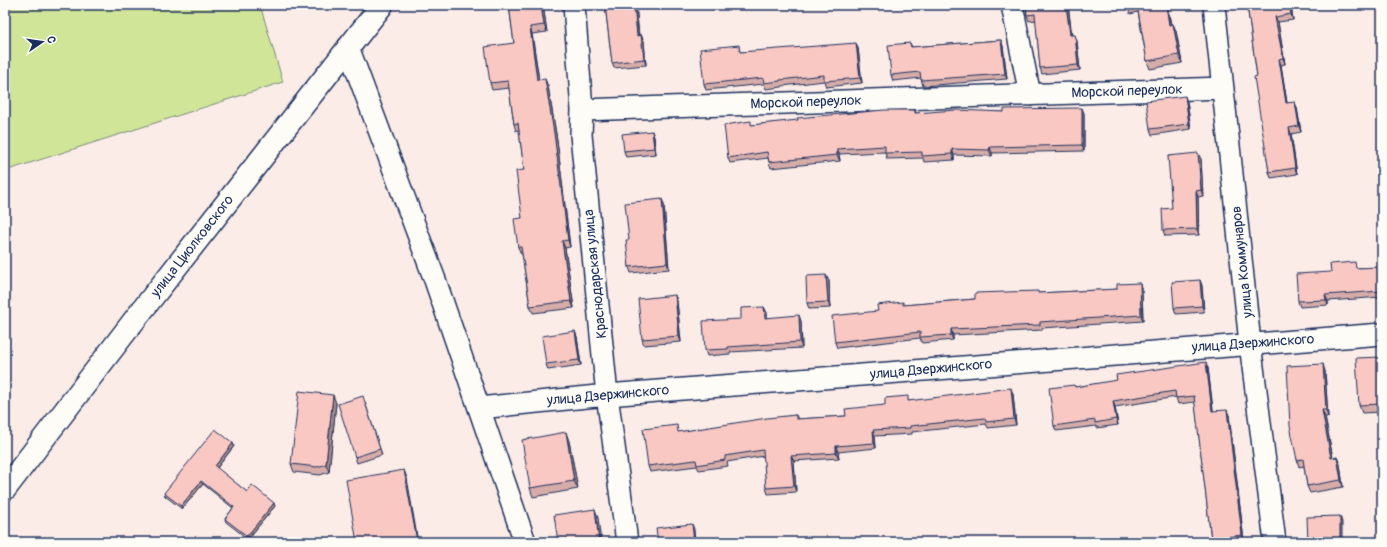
<svg xmlns="http://www.w3.org/2000/svg" width="1387" height="547" font-family="Pangolin,sans-serif">
	<style>
		.green { fill: #d1e599; stroke: #768a7c }
		.lines { fill: none; stroke-linecap: round; stroke-linejoin: round }
		.minor-casing { stroke: #1b2f5e; stroke-width: 24 }
		.major-casing { stroke: #1b2f5e; stroke-width: 25 }
		.minor { stroke: #fdfcf7; stroke-width: 21 }
		.major { stroke: #fdfcf7; stroke-width: 22 }
		.wall { fill: #d6aca8; stroke: #1b2f5e }
		.shaded-wall { fill: #ae8c88; stroke: #1b2f5e }
		.building { fill: #f9c8c3; stroke: #1b2f5e }
		.labels { text-anchor: middle; dominant-baseline: central; stroke-width: 3.5; stroke-linejoin: round; paint-order: stroke }
		.street-label { font-size: 14px; fill: #1b2f5e; stroke: #fdfcf7 }
	</style>
	<rect width="100%" height="100%" fill="#fcece7"/>
	<filter id="ink" filterUnits="userSpaceOnUse"><feTurbulence type="fractalNoise" baseFrequency=".025" numOctaves="2"/><feDisplacementMap in="SourceGraphic" scale="8" xChannelSelector="R" yChannelSelector="G"/><feConvolveMatrix kernelMatrix="1 2 1 2 8 2 1 2 1" color-interpolation-filters="sRGB"/></filter>
	<g filter="url(#ink)">
		<path class="green" d="M5,5H260L283,82L5,171Z"/>
		<g class="lines">
			<defs>
				<path id="minor" d="M574,5L582,110L581,135L607,395L627,542
					M1012,5L1030,95
					M1214,5L1250,343L1275,542
					M348,47L435,280L525,542
					M582,110L1223,88
					M479,408L607,395L1382,334"/>
				<path id="major" d="M5,489L136,318L382,5"/>
			</defs>
			<use href="#minor" class="minor-casing"/>
			<use href="#major" class="major-casing"/>
			<use href="#minor" class="minor"/>
			<use href="#major" class="major"/>
		</g>
		<path class="wall" d="M509,5H543L547,32L532,34L539,80L548,86L557,140L570,247L565,248L574,308L533,313L530,306L522,254H521L518,247L522,218L524,170L519,130L516,131L514,124L509,88L492,90L490,83L514,43Z
			M605,5H636L639,35H641L644,41L646,65L614,68L612,63Z
			M1026,5H1068L1072,35L1077,41L1080,70L1042,74L1040,68L1036,20L1029,21L1027,15Z
			M1127,5H1167L1171,24H1173L1176,31L1182,63L1150,69L1147,61L1138,12L1130,14Z
			M1247,5H1291L1293,20L1278,22L1285,64L1281,65L1287,103L1297,108L1301,132L1291,134L1297,174L1271,178L1269,172L1257,76Z
			M1001,40L1003,46L1007,79L923,86L921,78L893,81L891,75L910,43L912,47Z
			M858,48L862,83L826,87L824,81L782,86V87L766,89L764,84L706,90L704,84L741,52Z
			M1187,102L1191,129L1152,135L1150,129Z
			M915,110L916,113L1004,112L1084,113V151L992,153V156L954,155V160L924,162L923,158L887,159L885,152L839,154L840,161L771,168L769,162L768,158L730,163L728,158L752,125Z
			M652,131L654,137L656,154L626,157L624,151Z
			M1201,159L1203,196L1198,197L1199,235L1165,236L1163,230L1172,208Z
			M662,199L664,205L669,269L631,273L629,267V240Z
			M1382,267V297L1328,301V305L1300,307L1298,301L1357,268Z
			M1200,280L1202,286L1204,312L1176,314L1174,308Z
			M829,281L830,308L809,309L807,303Z
			M1142,288L1143,321L1042,328V330L953,335V340L922,343L920,338L837,348L835,342L878,311L904,305L975,299L1039,293Z
			M675,295L677,301L681,342L644,345L642,339Z
			M764,307L767,313V318L801,321L802,348L730,352V354L707,356L705,350L741,319Z
			M575,331L577,337L581,365L548,370L546,364Z
			M1382,357V412L1362,413L1359,405Z
			M1208,368L1213,411L1229,415L1244,541L1233,542H1212L1211,539L1195,402L1178,404L1176,397L1115,407L1118,425L1097,428L1096,426L1056,431L1054,426L1074,385L1075,387Z
			M1325,371L1328,417H1325L1333,458L1340,464L1343,487L1310,493L1307,486L1304,466L1299,467L1297,460Z
			M1013,394L1016,425L988,428L986,424L912,432V434L875,436L876,448L838,452L839,458L794,461L796,492L768,494L766,488L764,456L727,462L728,466L699,470L697,466L650,472L648,466L679,432L796,415L798,419L846,416L885,405L909,401Z
			M365,402L382,455L357,463L355,457Z
			M336,403L329,472L320,475L294,472L291,464Z
			M569,441L578,489L533,497L530,488Z
			M234,446L217,468L247,492L275,506L248,539L226,522L225,519L233,508L203,484L182,509L165,496L164,493Z"/>
		<path class="shaded-wall" d="M541,5H543L547,32L544,25Z
			M634,5H636L639,41L637,36Z
			M1066,5H1068L1072,41L1070,35Z
			M1166,5H1167L1172,32L1169,25Z
			M1289,5H1291L1293,20L1291,14Z
			M1275,17L1278,22L1285,64L1283,58Z
			M1173,24L1176,31L1182,63L1179,55Z
			M530,27L532,34L540,87L537,80Z
			M641,35L644,41L646,65L644,59Z
			M1075,35L1077,41L1080,70L1078,65Z
			M1001,40L1003,46L1007,79L1005,74Z
			M856,43L858,48L862,83L860,78Z
			M1279,59L1281,65L1288,109L1286,103Z
			M545,79L548,86L557,140L570,247L568,240Z
			M1185,96L1187,102L1191,129L1189,124Z
			M1295,102L1297,108L1301,132L1299,126Z
			M1082,108L1084,113V151L1082,145Z
			M1289,128L1291,134L1297,174L1295,168Z
			M652,131L654,137L656,154L654,148Z
			M990,147L992,153V156L989,150Z
			M837,149L839,154L840,161L837,155Z
			M952,149L954,155V160L952,154Z
			M1198,153L1201,159L1203,196L1201,190Z
			M1196,191L1198,197L1199,235L1197,229Z
			M662,199L664,205L669,269L667,263Z
			M562,241L565,248L574,308L571,301Z
			M826,275L829,281L830,308L828,302Z
			M1200,280L1202,286L1204,312L1202,306Z
			M1140,283L1142,288L1143,321L1141,315Z
			M675,295L677,301L681,342L679,336Z
			M1325,295L1328,301V305L1326,300Z
			M764,307L767,313V323L765,318Z
			M799,315L801,321L802,348L800,342Z
			M951,329L953,335V340L951,335Z
			M575,331L577,337L581,365L579,360Z
			M1206,362L1208,368L1214,417L1212,411Z
			M1323,364L1325,371L1328,417L1326,410Z
			M1011,388L1013,394L1016,425L1014,419Z
			M333,395L336,403L329,472L326,464Z
			M1113,401L1115,407L1118,425L1116,419Z
			M1227,410L1229,415L1244,541L1242,535Z
			M1322,410L1325,417L1334,465L1331,458Z
			M873,430L875,436L876,448L874,443Z
			M566,432L569,441L578,489L574,481Z
			M233,443L234,446L216,469L215,466Z
			M836,446L838,452L839,458L836,453Z
			M791,456L794,461L796,492L794,486Z
			M1337,457L1340,464L1343,487L1341,480Z
			M404,470L407,478L418,542H417V541Z
			M201,481L203,484L182,509L181,506Z
			M274,503L275,506L248,539L247,536Z
			M595,509L598,518L601,542H599Z
			M1340,516L1342,522V542H1340Z
			M692,524L694,529L695,542H694Z"/>
		<path class="building" d="M509,5H541L544,25L530,27L537,80L545,79L554,133L568,240L562,241L571,301L530,306L521,247H518L514,219L522,218L516,171L524,170L518,123L514,124L508,81L490,83L485,47L514,43Z
			M605,5H634L637,36L641,35L644,59L612,63Z
			M1026,5H1066L1070,35H1075L1078,65L1040,68L1035,14L1027,15Z
			M1137,5H1166L1169,25L1173,24L1179,55L1147,61Z
			M1247,5H1289L1291,14L1275,17L1283,58L1279,59L1286,103L1295,102L1299,126L1289,128L1295,168L1269,172L1254,77L1257,76Z
			M1001,40L1005,74L921,80L920,72L891,75L888,45L910,43L911,47Z
			M856,43L860,78L824,81V75L780,80V81L764,83L763,78L704,84L700,49L739,45L740,52Z
			M1185,96L1189,124L1150,129L1146,101Z
			M1082,108V145L990,147L989,150L952,149V154L922,156V152L885,153V146L837,149V155L769,162L767,152L728,158L724,125L751,121V125L798,120L797,118L884,110H915V113L956,110L1004,112V109Z
			M652,131L654,148L624,151L622,134Z
			M1198,153L1201,190L1196,191L1197,229L1163,230L1162,209L1172,208L1168,156Z
			M662,199L667,263L629,267L626,240H629L625,203Z
			M1355,262L1356,268L1382,267V295H1381V291L1325,295L1326,300L1298,301L1296,274L1331,272L1330,264Z
			M826,275L828,302L807,303L806,276Z
			M1200,280L1202,306L1174,308L1172,282Z
			M1140,283L1141,315L1040,322V325L951,329V335L920,337V332L835,342L832,316L878,311L877,305L903,302V305L975,299V293L1038,291V293L1117,289V284Z
			M675,295L679,336L642,339L638,299Z
			M764,307L765,318L799,315L800,342L728,347V349L705,350L703,321L741,319V308Z
			M575,331L579,360L546,364L542,336Z
			M1382,357V404L1359,405L1356,358Z
			M1206,362L1212,411L1227,410L1242,535L1211,539L1194,396L1176,398L1175,391L1113,401L1116,419L1095,423V420L1054,426L1049,388L1074,385L1075,387L1117,380L1116,375Z
			M1323,364L1326,410H1322L1331,458L1337,457L1341,480L1307,486L1303,459L1297,460L1290,426L1287,366Z
			M1011,388L1014,419L986,422L985,418L910,426V428L873,430L874,443L836,446V453L791,456L794,486L766,488L763,450L725,456V460L697,465L696,460L648,466L643,429L677,425L678,432L767,418L796,415V419L846,416L845,409L885,405V398L908,396V401Z
			M299,391L333,395L326,464L317,467L291,464Z
			M363,396L380,449L355,457L338,404Z
			M215,429L233,443L215,466L247,492L252,485L274,503L247,536L225,519L234,507L201,481L181,506L164,493Z
			M566,432L574,481L530,488L522,440Z
			M404,470L417,541L411,542H357L346,480Z
			M595,509L599,542H558L554,515Z
			M1340,516V542H1308L1307,517Z
			M692,524L694,542H658L656,528Z"/>
	</g>
	<g class="labels">
		<g class="street-label">
			<text transform="translate(1127 91) rotate(-2)">Морской переулок</text>
			<text transform="translate(806 102) rotate(-2)">Морской переулок</text>
			<text transform="translate(192 246) rotate(-52)">улица Циолковского</text>
			<text transform="translate(1242 262) rotate(-96)">улица Коммунаров</text>
			<text transform="translate(595 274) rotate(-96)">Краснодарская улица</text>
			<text transform="translate(1253 343) rotate(-4)">улица Дзержинского</text>
			<text transform="translate(931 369) rotate(-5)">улица Дзержинского</text>
			<text transform="translate(608 395) rotate(-5)">улица Дзержинского</text>
		</g>
	</g>
	<rect width="1387" height="547" fill="none" stroke="#fdfcf7" stroke-width="20"/>
	<rect x="10" y="10" width="1367" height="527" fill="none" stroke="#1b2f5e" stroke-width="1.5" filter="url(#ink)"/>
	<g transform="translate(42 42) rotate(77)" stroke="#fdfcf7" stroke-width="3" paint-order="stroke">
	<path d="M0-3L7 15L0 10L-7 15Z" fill="#1b2f5e"/>
	<text y="-6" font-size="11" font-weight="bold" text-anchor="middle" fill="#1b2f5e">С</text>
	</g>
</svg>
